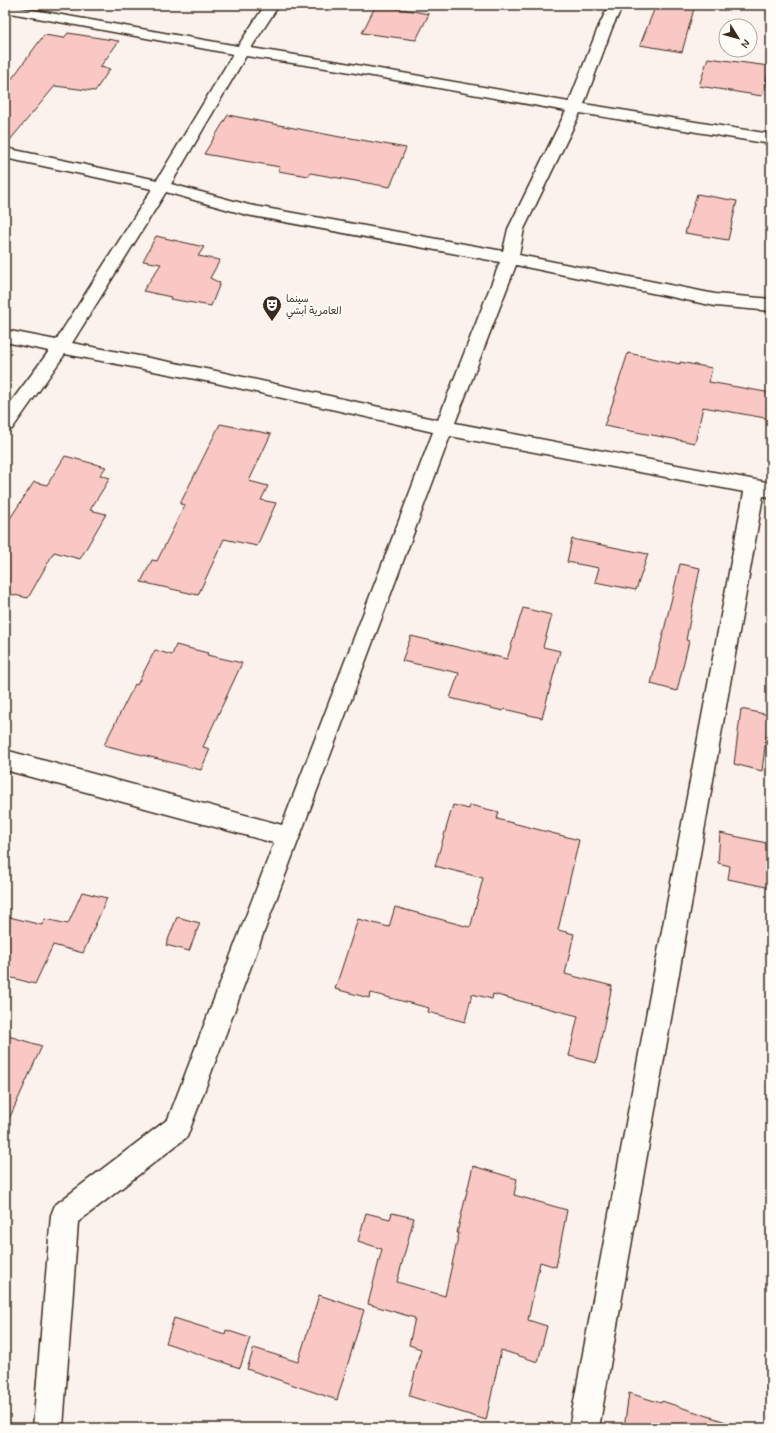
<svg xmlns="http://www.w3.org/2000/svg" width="776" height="1433" font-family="Mynerve,'Playpen Sans Arabic',sans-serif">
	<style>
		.building { fill: #f9c8c5; stroke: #3b2a1e }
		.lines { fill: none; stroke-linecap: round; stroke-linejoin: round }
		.minor-casing { stroke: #3b2a1e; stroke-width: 3 }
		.minor { fill: #fdfcf7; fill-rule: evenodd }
		.labels { text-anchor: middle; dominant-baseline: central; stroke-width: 4; stroke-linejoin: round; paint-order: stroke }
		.far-poi-label { font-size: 10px; fill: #3b2a1e; stroke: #fdfcf7; text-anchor: start }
	</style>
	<rect width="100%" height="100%" fill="#fcf2ed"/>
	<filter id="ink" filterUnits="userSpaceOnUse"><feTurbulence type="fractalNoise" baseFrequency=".025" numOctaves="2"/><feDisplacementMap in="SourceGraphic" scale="8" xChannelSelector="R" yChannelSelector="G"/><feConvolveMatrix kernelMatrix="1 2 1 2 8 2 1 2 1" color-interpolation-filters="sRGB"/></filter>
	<g filter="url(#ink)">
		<path class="building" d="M376,5H379L429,14L416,40L362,33Z
			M656,5H695L682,52L640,45Z
			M68,33L119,41L100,67L110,69L95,91L55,86L5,146V88L44,35L64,38Z
			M708,58L769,66L765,89H764L762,96L699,86Z
			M228,115L345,138V137L406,148L390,187L310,173L309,176L278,171L280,167L204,154Z
			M697,194L737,201L728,240L685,233Z
			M156,236L204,247L198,256L220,260L210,278L220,283L211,306L170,299L171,297L143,291L161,264L143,261Z
			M628,353L680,364V362L712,368L709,382L771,393V419L703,407L695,443L604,426L617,391L616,390Z
			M220,424L271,434L249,481L268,486L261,500L276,503L257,546L224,539L198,595L141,582L152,560L157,561L185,505L180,504Z
			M65,456L106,467L100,475L110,478L90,510L106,514L80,559L54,552L28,598L5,593V526L34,482L47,485Z
			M572,539L648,554L636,590L595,582L599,568L567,562Z
			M680,564L700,568L686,640L689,641L677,691L651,684Z
			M523,608L552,615L543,647L560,651L542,718L504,709L503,711L450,698L459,673L402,661L411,636L507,659Z
			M176,645L208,653L207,655L242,663L203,747L210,749L201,770L104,745L135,684L137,685L155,650L172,655Z
			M741,709L769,715L762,771L734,764Z
			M453,805L469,809L470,805L499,812L497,819L579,840L558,930L574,934L565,974L612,986L596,1063L569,1056L578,1016L493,994L492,999L472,994L465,1022L428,1012L429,1008L371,993L369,998L335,989L358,919L389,927L395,907L469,927L471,925L483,878L435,866Z
			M720,833L771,844V888L728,879L730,866L718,863Z
			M82,892L107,898L83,953L53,945L35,984L5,976V916L42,925L45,919L68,924Z
			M177,917L200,923L189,951L166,945Z
			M5,1035L42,1046L5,1128Z
			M473,1166L517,1179L514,1195L567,1210L556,1267L540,1262L528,1320L547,1326L538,1362L501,1350L486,1420L409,1396L421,1349L409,1345L415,1318L368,1304L382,1249L358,1241L366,1213L390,1219L392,1213L414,1218L397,1282L445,1296L459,1233H457Z
			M319,1295L364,1310L337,1400L247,1369L254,1348L298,1362Z
			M174,1318L225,1334L226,1330L250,1338L240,1368L166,1343Z
			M629,1393L661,1403L662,1401L729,1423L728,1428H624Z"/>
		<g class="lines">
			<defs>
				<path id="minor" d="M5,5L238,46L265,5H279L251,48L339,62L569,102L598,28L609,5H623L612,28L584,104L771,134V144L580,113L524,229L519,255L715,294L771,299V311L715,306L516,265L455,423L771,483V497L763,496L599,1428H569L744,492L450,436L187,1137L78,1222L63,1428H33L51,1215L55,1205L168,1119L274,843L5,770V750L282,825L433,432L216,383L65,354L12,429L5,431V410L49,351L5,342V330L56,340L152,189L5,158V148L157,180L233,54L5,12ZM246,56L339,70L566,111L508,229L503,251L249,205L171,184ZM166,192L247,215L500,262L438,420L216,371L72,343Z"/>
			</defs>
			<use href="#minor" class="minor-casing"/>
			<use href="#minor" class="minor"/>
		</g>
	</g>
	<defs>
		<symbol id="theatre-pin" viewBox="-11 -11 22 30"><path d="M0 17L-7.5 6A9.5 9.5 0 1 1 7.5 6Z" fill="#3b2a1e" stroke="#fdfcf7"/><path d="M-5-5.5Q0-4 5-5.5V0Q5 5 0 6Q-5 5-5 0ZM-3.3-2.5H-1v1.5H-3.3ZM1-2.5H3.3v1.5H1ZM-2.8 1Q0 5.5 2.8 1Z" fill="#fff"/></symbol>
	</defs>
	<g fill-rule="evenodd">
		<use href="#theatre-pin" x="261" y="294" width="22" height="30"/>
	</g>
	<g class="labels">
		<g class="far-poi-label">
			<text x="286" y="299">سينما<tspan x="286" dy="12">العامرية أبشي</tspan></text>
		</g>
	</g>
	<rect width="776" height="1433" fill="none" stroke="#fdfcf7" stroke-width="20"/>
	<rect x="10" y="10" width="756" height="1413" fill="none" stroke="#3b2a1e" stroke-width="1.5" filter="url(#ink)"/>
	<g transform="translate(738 38) rotate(127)"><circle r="19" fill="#fdfcf7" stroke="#afa8a0"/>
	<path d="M0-3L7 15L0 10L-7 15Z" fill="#3b2a1e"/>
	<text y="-6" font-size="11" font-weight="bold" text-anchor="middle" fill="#3b2a1e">N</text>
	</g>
</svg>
